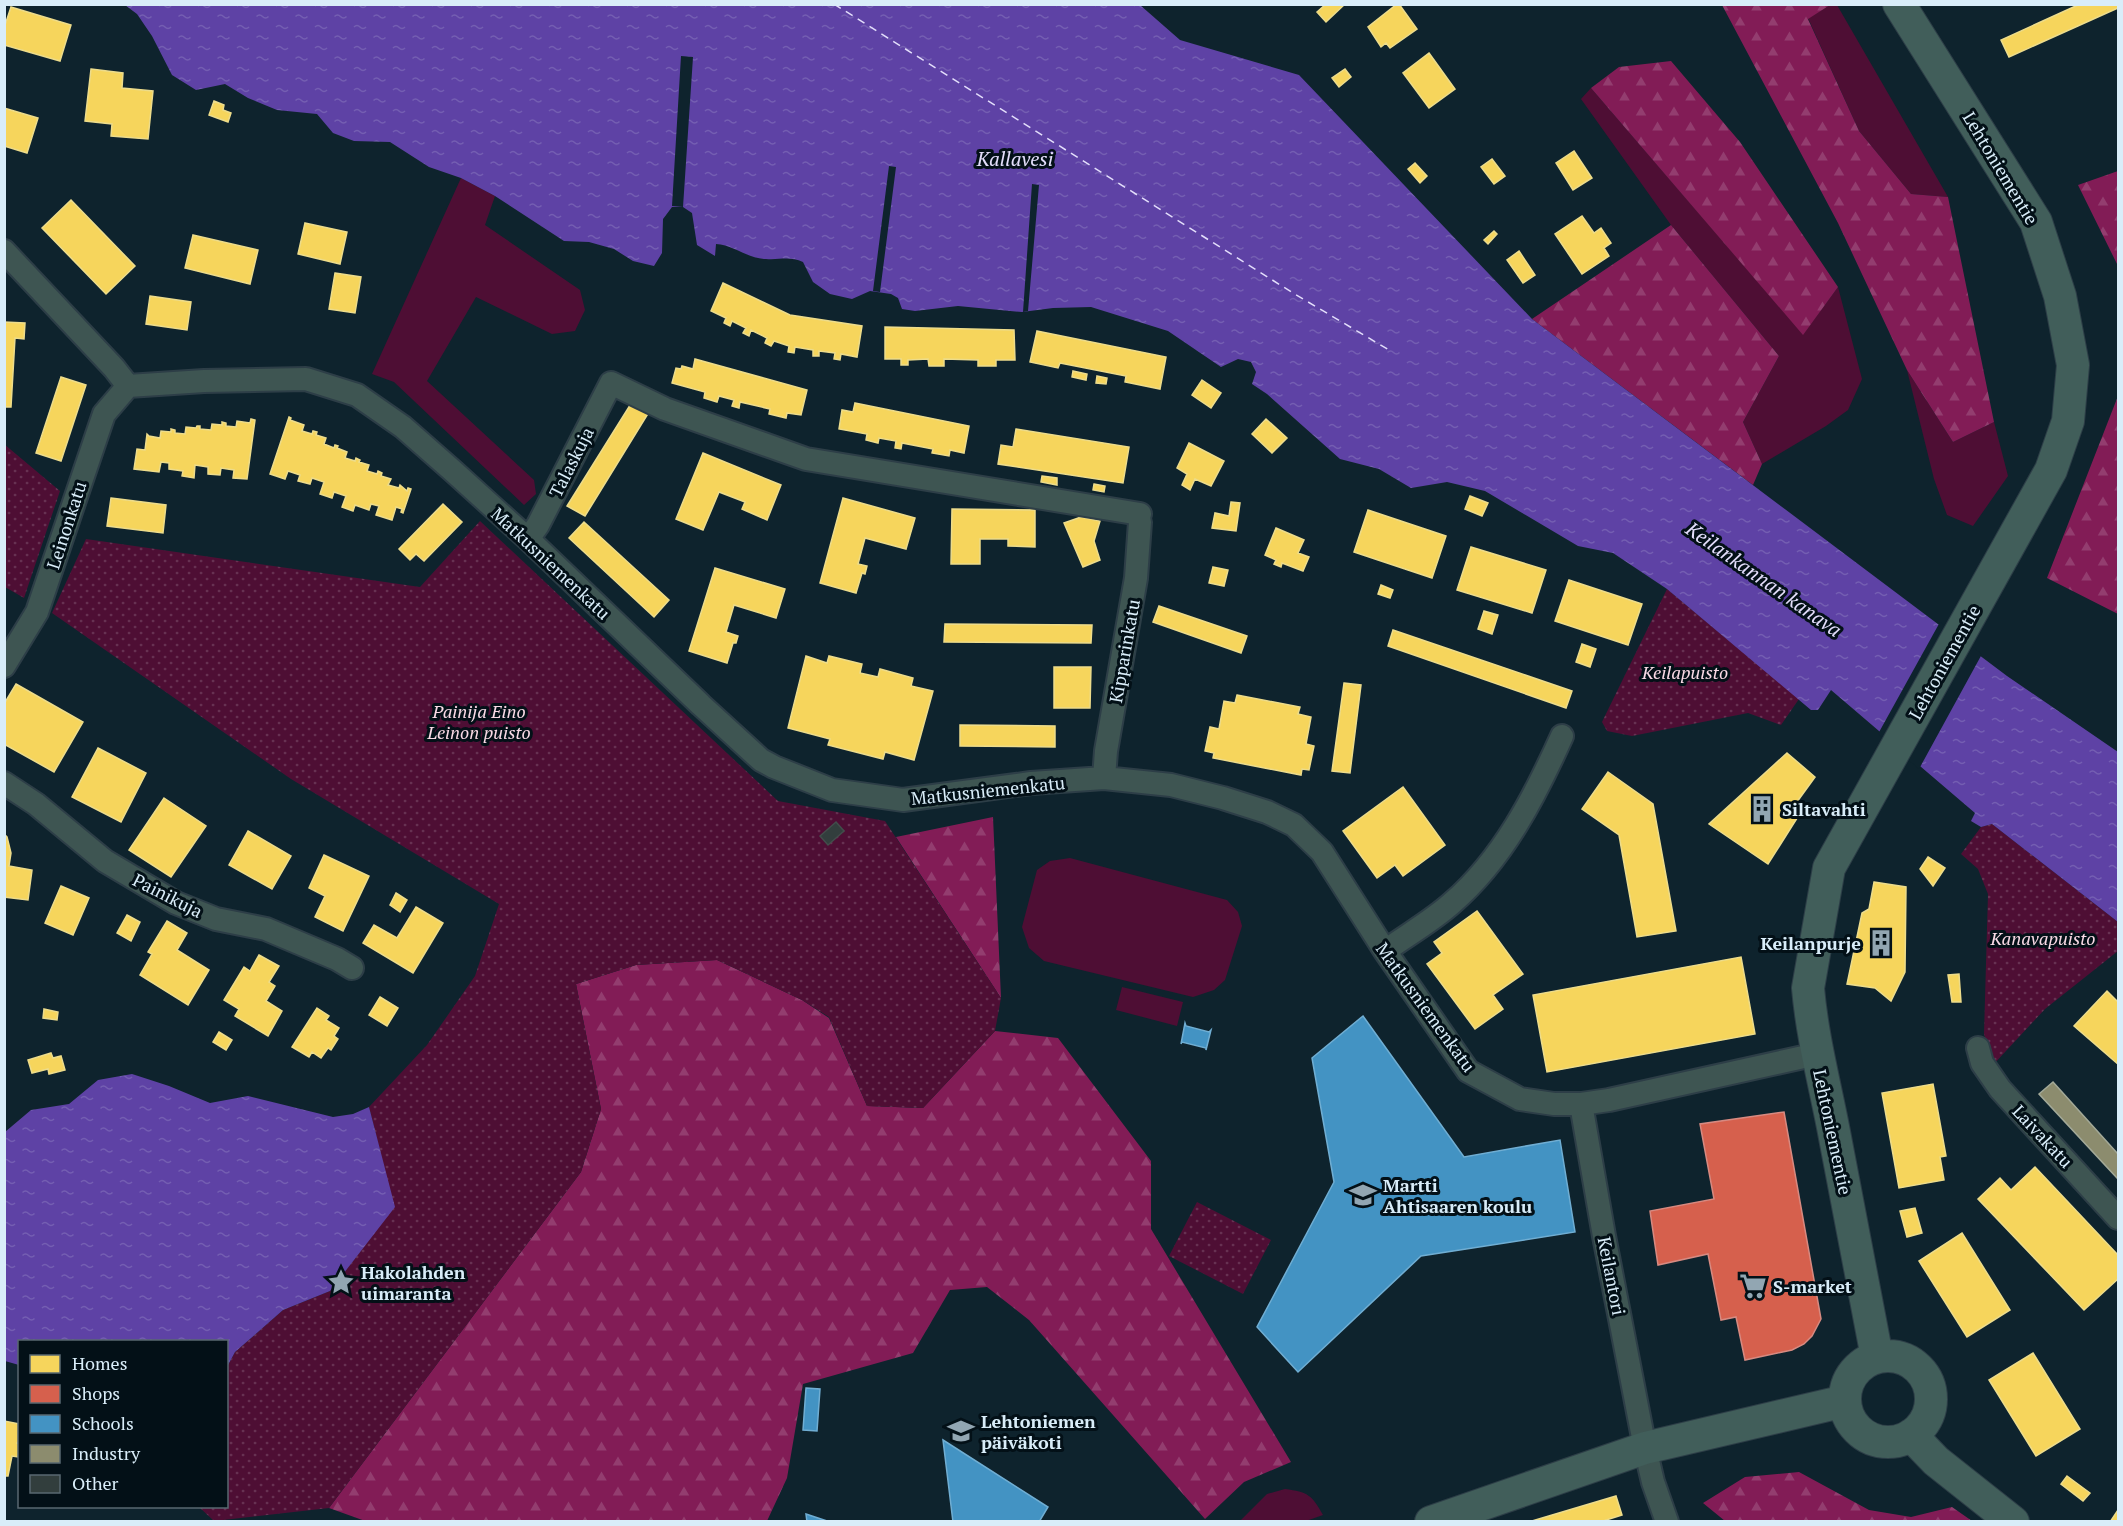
<svg xmlns="http://www.w3.org/2000/svg" width="2123" height="1526" font-family="'PT Serif',serif">
	<style>
		.grass { fill: #4e0e34 }
		.forest { fill: url(#forest-firs) }
		.park { fill: url(#park-dots) }
		.water { fill: url(#water-ripples) }
		.pier { fill: #0e232d }
		.homes { fill: #f6d55c; stroke: #eddc8b; stroke-width: 1.5 }
		.shops { fill: #d6604d; stroke: #d78a81; stroke-width: 1.5 }
		.schools { fill: #4393c3; stroke: #70aed3; stroke-width: 1.5 }
		.industry { fill: #8c8c6e; stroke: #a3a998; stroke-width: 1.5 }
		.lines { fill: none; stroke-linecap: round; stroke-linejoin: round }
		.ferry { stroke: #e3defb; stroke-width: 1.5; stroke-dasharray: 8 6; stroke-linecap: butt }
		.building { fill: #323e3d; stroke: #434d4b; stroke-width: 1.5 }
		.street-casing { stroke: #2d3e47; stroke-width: 26 }
		.secondary-casing { stroke: #2d3e47; stroke-width: 34 }
		.street { stroke: #3e5552; stroke-width: 22 }
		.secondary { stroke: #415e5a; stroke-width: 32 }
		.labels { text-anchor: middle; dominant-baseline: central; stroke-width: 6; stroke-linejoin: round; paint-order: stroke }
		.street-label { font-size: 18px; fill: #d9edf9; stroke: #031017 }
		.park-label { font-size: 18px; font-style: italic; fill: #fadae6; stroke: #031017 }
		.poi-label { font-size: 18px; font-weight: bold; fill: #d9edf9; stroke: #031017; text-anchor: start }
		.water-label { font-size: 20px; font-style: italic; fill: #e3defb; stroke: #031017 }
	</style>
	<defs>
		<pattern id="forest-firs" width="22" height="20" patternUnits="userSpaceOnUse" patternTransform="scale(1.5)"><rect width="22" height="20" fill="#821c56"/><path d="M5 1l3.5 6h-7zM16 11l3.5 6h-7z" fill="#933d6f"/></pattern>
		<pattern id="park-dots" width="8" height="8" patternUnits="userSpaceOnUse" patternTransform="scale(1.5)"><rect width="8" height="8" fill="#4e0e34"/><path d="M2 2h.1M6 6h.1" fill="none" stroke="#673152" stroke-width="1.8" stroke-linecap="round"/></pattern>
		<pattern id="water-ripples" width="26" height="14" patternUnits="userSpaceOnUse" patternTransform="scale(1.5)"><rect width="26" height="14" fill="#5e42a5"/><path d="M2 4q2-2 4 0t4 0M15 11q2-2 4 0t4 0" fill="none" stroke="#745eb2"/></pattern>
	</defs>
	<rect width="100%" height="100%" fill="#0e232d"/>
	<path class="grass" d="M1830,5H1837L1948,197L1911,194L1859,131L1808,18Z
		M1591,88L1803,334L1838,287L1862,379L1848,410L1826,426L1762,464L1743,422L1779,356L1671,225L1581,99Z
		M461,178L495,196L485,225L580,290L585,310L575,331L552,334L476,297L427,381L534,480L536,494L524,505L394,382L372,374Z
		M1907,370L1953,442L1994,422L2008,476L1973,526L1947,515L1934,479Z
		M1070,858L1227,900L1238,912L1242,926L1225,980L1214,990L1193,997L1044,961L1029,948L1022,927L1037,870L1050,861Z
		M1122,987L1183,1002L1177,1026L1116,1010Z
		M1285,1489C1308,1492 1312,1495 1323,1515L1306,1521H1240L1267,1494Z"/>
	<path class="forest" d="M1722,5H1830L1808,19L1859,131L1911,194L1948,197L1994,422L1953,442L1907,370L1838,223Z
		M1671,61L1740,142L1838,287L1803,335L1591,88L1619,67Z
		M2118,171V266L2078,185Z
		M1671,225L1779,356L1743,422L1762,464L1753,485L1532,319Z
		M2118,396V614L2047,578Z
		M993,817L1001,998L896,837Z
		M717,960L802,1000L829,1018L867,1106L923,1108L995,1031L1058,1038L1151,1161V1229L1291,1462L1244,1482L1205,1519L1029,1320L987,1287L950,1290L913,1353L803,1384L787,1478L767,1521L368,1522L329,1508L581,1172L601,1109L576,984L636,965Z
		M1799,1472L1869,1510L1911,1517L1952,1507L1972,1521H1725L1703,1503L1745,1477Z"/>
	<path class="park" d="M4,444L60,491L24,598L5,587Z
		M480,521L778,801L885,821L1001,998L995,1031L923,1108L867,1106L829,1017L802,1000L717,960L636,965L576,984L601,1109L581,1172L329,1508L214,1521L199,1507L226,1506L227,1367L235,1352L283,1310L330,1291L394,1207L369,1107L427,1045L475,976L499,904L291,779L52,613L86,539L420,587Z
		M1667,589L1799,699L1781,725L1748,713L1632,736L1607,731L1602,722Z
		M1992,824L2118,922V951L2045,1009L1993,1065L1984,1034L1988,894L1978,869L1961,854L1981,827Z
		M1197,1202L1271,1240L1243,1294L1169,1256Z"/>
	<path class="water" d="M125,5H1140L1180,40L1299,75L1532,319L2007,676L2118,752V922L1992,824L1981,827L1971,821L1975,813L1831,690L1818,710H1811L1667,589L1613,553L1578,546L1485,491L1447,482L1411,488L1379,469L1340,459L1267,394L1252,384L1256,372L1251,362L1238,359L1221,367L1168,331L1091,307L1053,308L1022,312L958,306L915,311L902,309L898,298L891,294L870,291L852,299L830,294L813,282L803,262C790,256 780,260 766,259C748,259 734,245 716,244L715,256L697,245L692,213L683,207H672L663,219L662,253L654,266L633,261L614,249L589,242L564,241L495,196L461,178L429,167L390,142L354,141L333,133L317,114L277,110L248,98L225,84L196,90L172,75L152,36L137,14Z
		M132,1074L169,1086L210,1103L248,1096L333,1117L353,1114L369,1107L395,1207L330,1291L283,1310L235,1352L227,1367L226,1342H20L19,1365L5,1361V1132L31,1110L69,1104L98,1080Z"/>
	<path class="pier" d="M681,56L693,57L683,207L672,206Z
		M889,166L896,167L880,292L873,291Z
		M1032,184L1039,185L1028,311L1023,312Z
		M1940,622L1982,654L1919,769L1878,734Z"/>
	<path class="homes" d="M1345,4L1326,22L1317,12L1326,4Z
		M1397,4H1399L1417,29L1390,48L1386,43L1381,47L1368,27Z
		M2080,4H2118V8L2009,57L2001,40Z
		M11,7L71,25L60,61L4,45V28Z
		M1429,53L1455,89L1429,108L1403,73Z
		M91,69L123,73L122,88L153,91L148,139L111,136L112,124L85,121Z
		M1345,69L1351,77L1339,87L1332,78Z
		M214,101L224,105L223,110L231,113L228,122L209,115Z
		M4,108L38,118L27,153L4,146Z
		M1574,151L1592,178L1573,190L1556,163Z
		M1492,159L1505,176L1494,184L1481,167Z
		M1415,163L1427,176L1420,183L1408,169Z
		M71,200L135,266L106,294L42,228Z
		M1582,216L1594,233L1601,228L1611,243L1604,248L1609,256L1582,274L1555,234Z
		M305,223L347,232L340,264L298,254Z
		M1494,231L1497,234L1488,244L1484,240Z
		M193,235L258,250L250,284L185,268Z
		M1519,251L1535,275L1523,283L1507,260Z
		M335,273L361,277L355,313L329,309Z
		M723,283L790,315L862,326L857,357L841,354L840,360L834,359L835,353L819,351V356H813V350L795,347L794,353L788,352L789,346L774,341L771,346L765,343L767,338L751,330L749,336L743,333L746,328L732,321L730,326L724,323L726,318L711,311Z
		M150,296L191,302L187,330L146,324Z
		M4,322L25,323L24,339L15,338L11,407H4Z
		M885,327L1014,330L1015,360H996V366H978V360L944,359V366H929L928,359L908,360V365H901V359H885Z
		M1037,331L1166,357L1160,389L1125,382L1126,376L1060,363L1058,368L1030,362Z
		M695,359L807,390L801,415L787,413L786,418L769,414L770,409L740,402L739,408L732,406L734,400L719,396L717,402L704,398L705,392L672,383L676,368L681,369L682,366L693,369Z
		M1073,371L1087,374L1086,380L1072,377Z
		M1097,376L1107,378L1106,384L1096,383Z
		M61,377L86,385L61,461L36,453Z
		M1202,380L1221,393L1211,408L1192,395Z
		M632,402L649,412L585,516L567,506Z
		M855,403L969,426L964,453L950,450L949,456L932,453L933,449L902,443L901,449L895,448L896,441L879,438L878,443L866,440L867,434L839,429L842,410L853,412Z
		M289,417L291,418L290,420L304,425L302,431L312,434L313,431L317,432L316,435L326,438L324,444L334,448L335,445L338,446L337,448L347,452L345,458L355,461L356,458L360,460L359,462L369,465L367,471L377,474L378,471L382,473L381,476L391,479L388,485L399,488L400,485L407,491L408,488L411,489L403,513L401,512L402,509L396,507L392,520L376,515L379,506L371,504L369,510L355,505L353,511L342,507L346,496L334,492L332,498L320,494L324,482L312,478L310,484L298,481L300,475L288,471L285,479L270,474Z
		M251,419L255,420L247,479L233,478L234,470L221,468L220,475L208,474V467L195,465L194,478L182,476L183,471L169,469V463L161,462L159,472L134,469L137,449L145,450L147,434L149,436L160,438L161,431L171,432V429L175,430V433L185,434L186,427L196,428L197,426H200V429L211,430L212,424L222,425V422L226,423V426L236,427L237,421L250,423Z
		M1266,419L1287,438L1272,453L1252,434Z
		M1016,429L1129,447L1123,483L998,464L1001,445L1013,447Z
		M1189,443L1224,461L1211,486L1195,479L1190,490L1182,485L1187,474L1177,468Z
		M703,453L781,485L767,520L742,509L745,502L719,492L703,530L676,519Z
		M1042,476L1057,478V485L1041,482Z
		M1094,484L1105,486L1104,492L1093,490Z
		M1470,496L1488,503L1482,516L1465,509Z
		M111,498L166,505L163,533L107,526Z
		M843,498L915,518L906,549L865,538L858,564L867,566L865,574L862,573L856,593L820,583Z
		M1231,502L1240,503L1236,531L1212,528L1215,513L1229,516Z
		M443,504L462,522L424,561L416,554L410,560L399,549Z
		M952,509L1035,510V547L1008,546V539H980V564H951Z
		M1368,510L1446,536L1432,578L1354,552Z
		M1081,517L1100,521L1094,541L1100,560L1083,567L1064,523Z
		M584,522L669,600L654,617L569,538Z
		M1276,528L1304,540L1298,553L1309,557L1303,571L1282,563L1281,567L1274,564L1276,560L1265,555Z
		M1471,547L1546,570L1532,613L1457,590Z
		M1213,567L1228,570L1224,586L1209,583Z
		M715,568L785,589L776,618L734,605L726,632L738,636L736,643H733L727,663L689,651Z
		M1569,580L1642,604L1628,645L1555,621Z
		M1381,585L1393,590L1390,598L1378,594Z
		M1159,606L1247,636L1241,653L1153,622Z
		M1484,611L1498,615L1492,634L1478,629Z
		M945,624L1092,625L1091,643L944,642Z
		M1393,630L1572,691L1566,708L1388,646Z
		M1582,644L1596,649L1590,667L1576,662Z
		M806,656L827,663L829,656L862,664L860,673L878,677L880,669L913,678L911,686L933,691L914,760L885,752L883,759L828,745L830,739L788,728Z
		M1054,667H1091L1090,708H1054Z
		M1344,683L1361,685L1350,773L1332,771Z
		M16,684L83,722L54,772L4,744V704Z
		M1237,695L1300,707L1298,714L1311,717L1306,744L1314,746L1309,770L1302,769L1301,775L1213,758L1214,753L1205,751L1210,727L1219,729L1224,701L1235,703Z
		M960,725L1055,726V747L960,746Z
		M98,748L146,773L121,822L72,797Z
		M1787,753L1815,777L1794,806L1801,812L1768,864L1709,824Z
		M1608,772L1653,804L1676,931L1637,937L1619,835L1582,809Z
		M1403,787L1445,845L1403,876L1395,865L1377,878L1343,831Z
		M164,798L206,826L171,877L129,850Z
		M248,831L291,856L272,889L229,865Z
		M4,834L7,837L11,853L9,866L32,870L28,900L4,897Z
		M324,855L369,876L343,931L315,917L325,896L309,888Z
		M1928,857L1945,868L1933,886L1920,869Z
		M1874,882L1906,887L1905,972L1891,1001L1875,988L1847,984L1862,913L1869,909Z
		M61,886L89,898L73,935L45,923Z
		M396,893L407,900L400,912L390,905Z
		M416,907L443,923L413,973L363,943L374,925L397,938Z
		M1477,911L1523,974L1493,995L1503,1009L1475,1029L1427,964L1442,953L1434,942Z
		M127,915L140,922L131,941L117,933Z
		M167,921L187,933L177,950L209,970L188,1005L140,975L152,954L148,952Z
		M259,955L279,966L269,982L275,986L266,1001L282,1011L268,1036L235,1016L239,1009L224,1000L244,967L250,971Z
		M1741,957L1755,1034L1547,1072L1533,995Z
		M1959,974L1961,1002H1952L1948,975Z
		M2107,991L2118,1002V1064L2074,1026Z
		M380,997L398,1008L387,1026L369,1015Z
		M317,1008L329,1016L326,1020L339,1028L334,1036L338,1039L331,1050L328,1048L321,1058L312,1052L309,1057L292,1047Z
		M44,1009L58,1012L57,1020L43,1018Z
		M219,1032L232,1040L226,1050L213,1042Z
		M51,1053L53,1058L61,1056L65,1070L49,1074L48,1069L32,1073L28,1060Z
		M1933,1084L1946,1156L1940,1157L1944,1180L1899,1188L1882,1093Z
		M2035,1167L2118,1255V1279L2084,1310L1978,1199L2000,1178L2011,1190Z
		M1915,1208L1922,1233L1907,1237L1900,1211Z
		M1962,1233L2010,1310L1967,1337L1919,1261Z
		M2033,1353L2080,1429L2036,1456L1989,1380Z
		M4,1421L20,1424V1438L17,1443L20,1444L18,1457L12,1456L8,1476H4Z
		M2067,1476L2090,1493L2083,1501L2061,1484Z
		M1616,1496L1622,1515L1600,1522L1532,1521Z
		M2118,1510V1522H2110Z"/>
	<path class="shops" d="M1784,1112L1821,1319L1812,1336L1804,1344L1792,1350L1745,1360L1736,1317L1721,1320L1708,1254L1658,1265L1650,1211L1714,1199L1700,1124Z"/>
	<path class="schools" d="M1363,1016L1464,1157L1560,1140L1575,1232L1421,1256L1298,1372L1257,1327L1334,1182L1312,1058Z
		M1185,1023L1186,1026L1209,1032L1211,1030L1206,1050V1048L1182,1042L1181,1044Z
		M806,1388L820,1389L817,1431L803,1430Z
		M943,1440L1048,1507L1039,1522H953Z
		M806,1514L830,1522H807Z"/>
	<path class="industry" d="M2053,1082L2118,1154V1179L2039,1094Z"/>
	<g class="lines">
		<path class="ferry" d="M834,4L1293,293L1389,350"/>
	</g>
	<path class="building" d="M836,822L844,831L828,845L820,836Z"/>
	<g class="lines">
		<defs>
			<path id="street" d="M4,251L114,368L128,386
				M128,386L204,381L306,379L357,395L403,427L453,471L528,539L701,705L761,760L774,767L832,790L903,800L1031,783L1104,778L1171,785L1223,798L1267,812L1294,825L1322,852L1385,951L1468,1071L1520,1099L1554,1104H1581L1609,1100L1817,1054
				M528,539L538,525L611,383L665,409L806,459L1140,514
				M4,666L37,612L104,414L128,386
				M1104,778L1106,751L1136,578L1140,522
				M4,783L36,804L105,861L176,903L216,919L266,929L337,959L352,968
				M1385,951C1407,935 1432,921 1452,903C1503,859 1535,796 1562,736
				M1978,1048L1982,1063L2000,1089L2118,1218
				M1581,1104L1604,1236L1645,1448L1653,1482L1667,1522"/>
			<path id="secondary" d="M1845 1399a43 43 0 1 1 86 0a43 43 0 1 1-86 0Z
				M1877,1357C1863,1281 1848,1204 1833,1127C1824,1081 1812,1035 1808,988L1829,868L2051,470L2068,421L2073,365L2060,296L2036,222L1899,4
				M1911,1435L1936,1461L2013,1522
				M1431,1522L1645,1448L1845,1401"/>
		</defs>
		<use href="#street" class="street-casing"/>
		<use href="#secondary" class="secondary-casing"/>
		<use href="#street" class="street"/>
		<use href="#secondary" class="secondary"/>
	</g>
	<defs>
		<symbol id="building-bare" viewBox="-9 -9 18 18"><path d="M-4-6H4V6H1V3H-1V6H-4ZM-2.5-4.3h1.7v1.8h-1.7ZM.8-4.3h1.7v1.8H.8ZM-2.5-1h1.7V.8h-1.7ZM.8-1h1.7V.8H.8Z" fill="#92a6b2" stroke="#031017" stroke-width="2.5" paint-order="stroke"/></symbol>
		<symbol id="school-bare" viewBox="-9 -9 18 18"><path d="M0-5L7-2L0 1L-7-2ZM-4 1L0 2.5L4 1V4Q0 6-4 4Z" fill="#92a6b2" stroke="#031017" stroke-width="2.5" paint-order="stroke"/></symbol>
		<symbol id="sight-bare" viewBox="-9 -9 18 18"><path d="M0-6L1.8-2.2L6-1.7L2.9 1.2L3.7 5.4L0 3.3L-3.7 5.4L-2.9 1.2L-6-1.7L-1.8-2.2Z" fill="#92a6b2" stroke="#031017" stroke-width="2.5" paint-order="stroke"/></symbol>
		<symbol id="supermarket-bare" viewBox="-9 -9 18 18"><path d="M-6-5.5h2.5l.6 2H6L4.5 2H-2.5L-4.4-4H-6ZM-1.5 3.2a1.3 1.3 0 1 0 .1 0ZM3 3.2a1.3 1.3 0 1 0 .1 0Z" fill="#92a6b2" stroke="#031017" stroke-width="2.5" paint-order="stroke"/></symbol>
	</defs>
	<g fill-rule="evenodd">
		<use href="#building-bare" x="1743" y="790" width="38" height="38"/>
		<use href="#building-bare" x="1862" y="924" width="38" height="38"/>
		<use href="#school-bare" x="1344" y="1176" width="38" height="38"/>
		<use href="#sight-bare" x="322" y="1263" width="38" height="38"/>
		<use href="#supermarket-bare" x="1734" y="1267" width="38" height="38"/>
		<use href="#school-bare" x="942" y="1412" width="38" height="38"/>
	</g>
	<g class="labels">
		<g class="street-label">
			<text transform="translate(2001 168) rotate(59)">Lehtoniementie</text>
			<text transform="translate(571 462) rotate(-63)">Talaskuja</text>
			<text transform="translate(66 525) rotate(-72)">Leinonkatu</text>
			<text transform="translate(551 563) rotate(43)">Matkusniemenkatu</text>
			<text transform="translate(1124 651) rotate(-80)">Kipparinkatu</text>
			<text transform="translate(1944 662) rotate(-61)">Lehtoniementie</text>
			<text transform="translate(988 790) rotate(-6)">Matkusniemenkatu</text>
			<text transform="translate(168 895) rotate(27)">Painikuja</text>
			<text transform="translate(1426 1007) rotate(54)">Matkusniemenkatu</text>
			<text transform="translate(1833 1132) rotate(78)">Lehtoniementie</text>
			<text transform="translate(2043 1136) rotate(47)">Laivakatu</text>
			<text transform="translate(1612 1276) rotate(79)">Keilantori</text>
		</g>
		<g class="park-label">
			<text x="1685" y="672">Keilapuisto</text>
			<text x="479" y="711">Painija Eino<tspan x="479" dy="21">Leinon puisto</tspan></text>
			<text x="2043" y="938">Kanavapuisto</text>
		</g>
		<g class="poi-label">
			<text x="1782" y="809">Siltavahti</text>
			<text x="1861" y="943" text-anchor="end">Keilanpurje</text>
			<text x="1383" y="1185">Martti<tspan x="1383" dy="21">Ahtisaaren koulu</tspan></text>
			<text x="361" y="1272">Hakolahden<tspan x="361" dy="21">uimaranta</tspan></text>
			<text x="1773" y="1286">S-market</text>
			<text x="981" y="1421">Lehtoniemen<tspan x="981" dy="21">päiväkoti</tspan></text>
		</g>
		<g class="water-label">
			<text x="1015" y="158">Kallavesi</text>
			<text transform="translate(1764 579) rotate(35)">Keilankannan kanava</text>
		</g>
	</g>
	<rect width="2123" height="1526" fill="none" stroke="#d9edf9" stroke-width="12"/>
	<rect x="18" y="1340" width="210" height="168" fill="#031017" stroke="#596871" stroke-width="1.5"/>
	<rect x="30" y="1355" width="30" height="18" fill="#f6d55c" stroke="#596871" stroke-width="1.5"/>
	<text x="72" y="1370" font-size="18" fill="#d9edf9">Homes</text>
	<rect x="30" y="1385" width="30" height="18" fill="#d6604d" stroke="#596871" stroke-width="1.5"/>
	<text x="72" y="1400" font-size="18" fill="#d9edf9">Shops</text>
	<rect x="30" y="1415" width="30" height="18" fill="#4393c3" stroke="#596871" stroke-width="1.5"/>
	<text x="72" y="1430" font-size="18" fill="#d9edf9">Schools</text>
	<rect x="30" y="1445" width="30" height="18" fill="#8c8c6e" stroke="#596871" stroke-width="1.5"/>
	<text x="72" y="1460" font-size="18" fill="#d9edf9">Industry</text>
	<rect x="30" y="1475" width="30" height="18" fill="#323e3d" stroke="#596871" stroke-width="1.5"/>
	<text x="72" y="1490" font-size="18" fill="#d9edf9">Other</text>
</svg>
